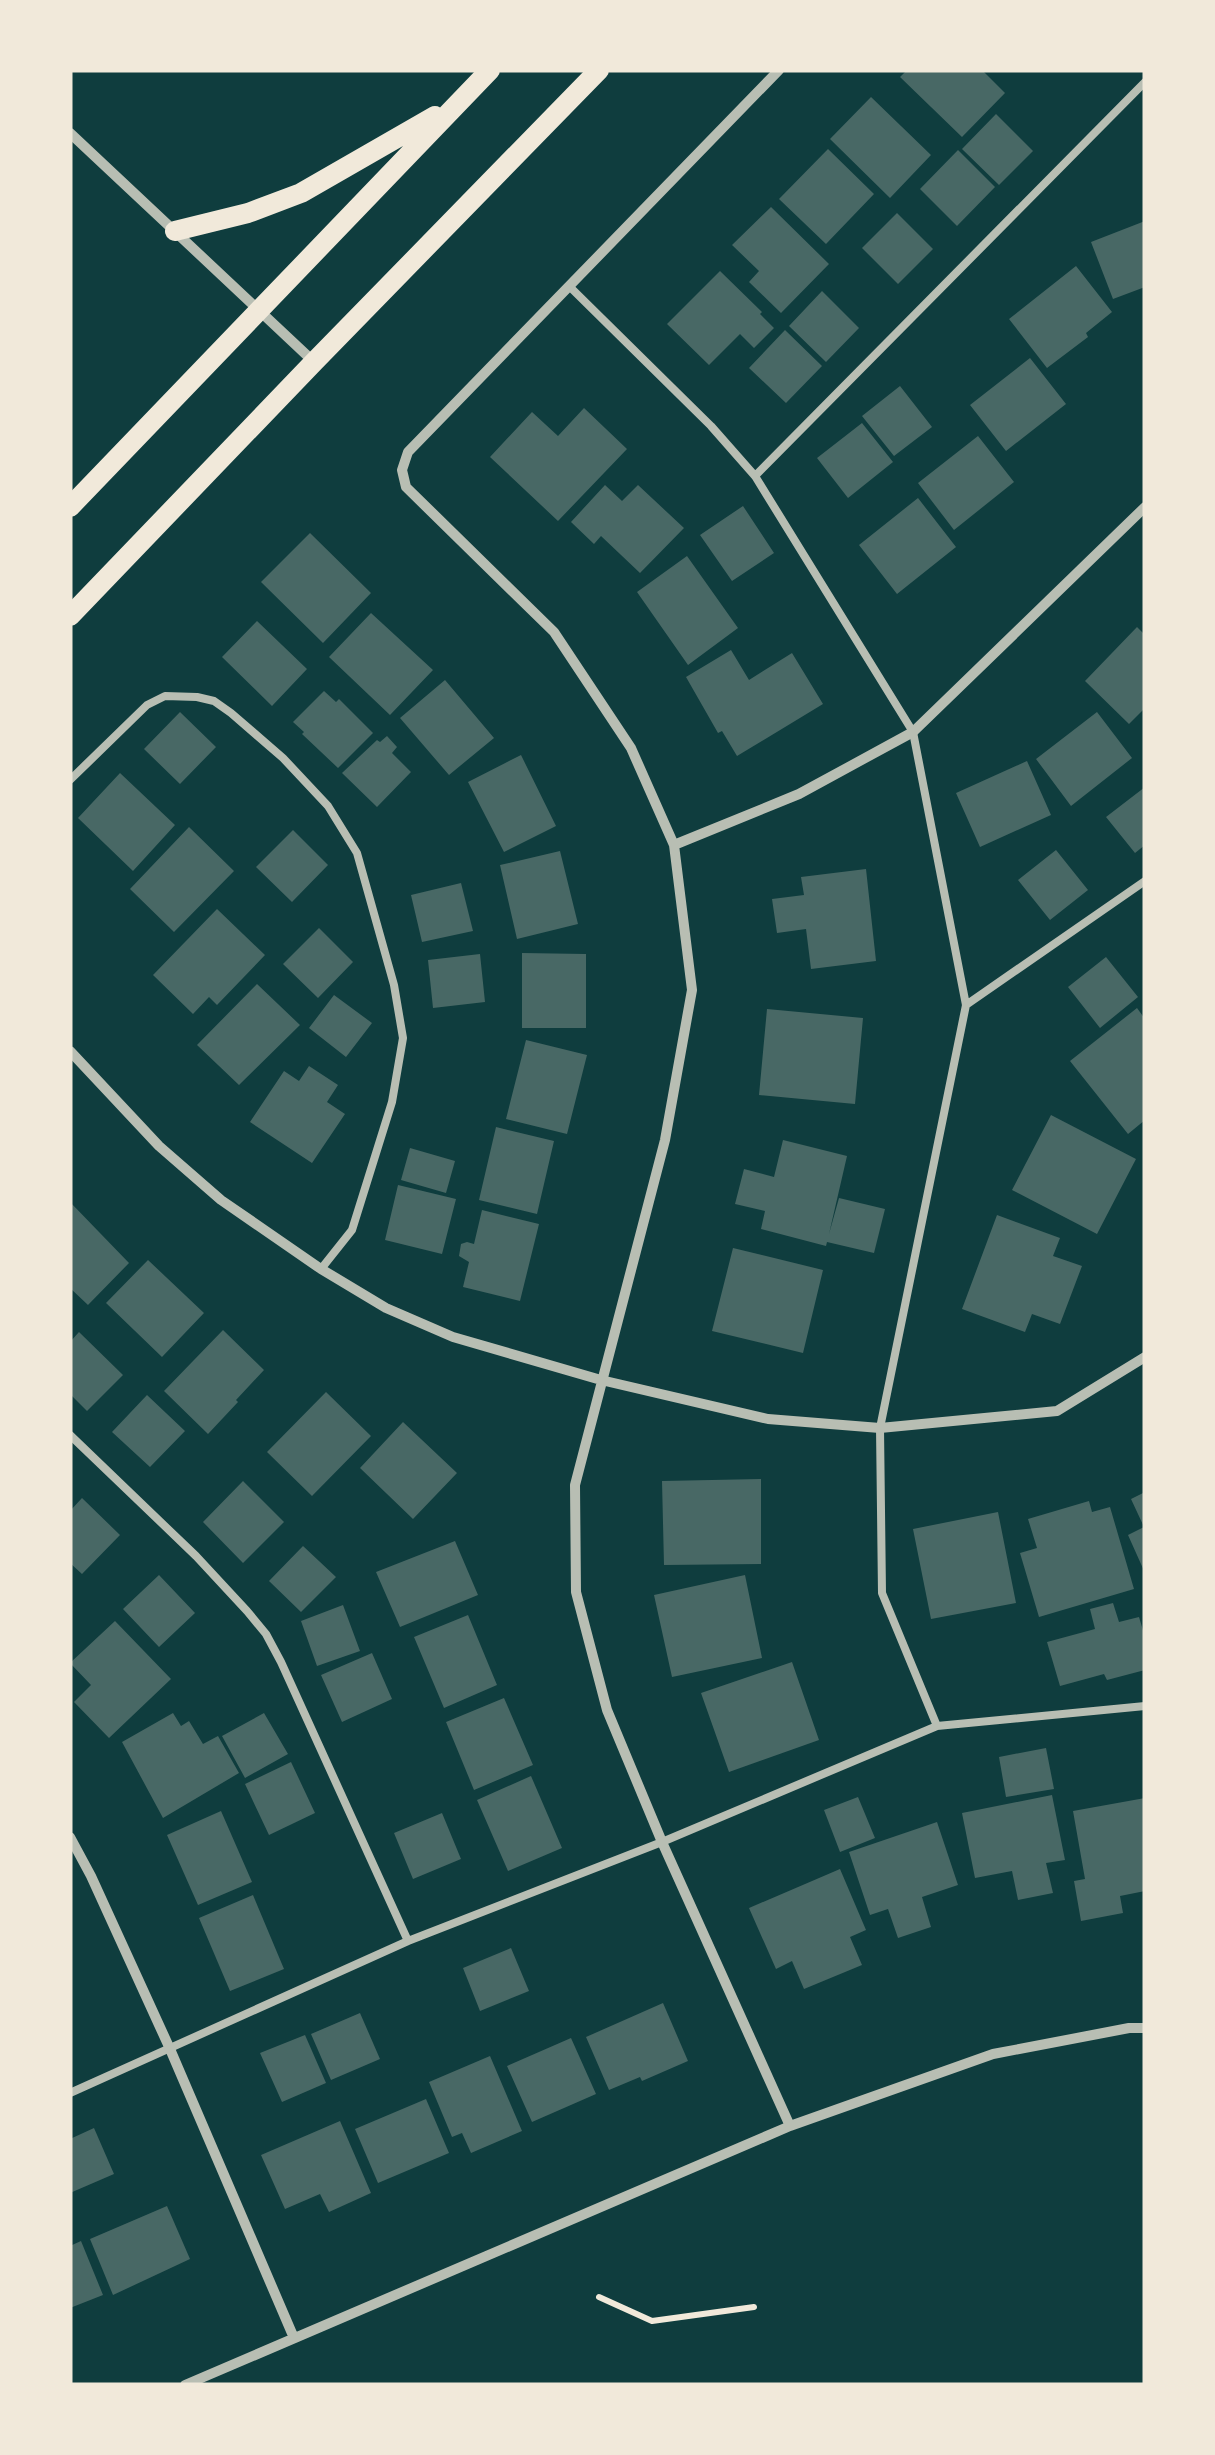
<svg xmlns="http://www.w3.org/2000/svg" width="1215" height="2455" font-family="Rubik,sans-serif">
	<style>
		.building { fill: #486865 }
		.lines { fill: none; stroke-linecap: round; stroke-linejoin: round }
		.path { stroke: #f1e9da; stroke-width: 6 }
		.service { stroke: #b8beb3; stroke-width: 8 }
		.minor { stroke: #b8beb3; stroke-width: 10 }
		.secondary { stroke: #f1e9da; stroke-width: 20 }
	</style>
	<rect width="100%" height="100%" fill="#0f3d3e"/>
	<path class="building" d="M907,70H982L1005,93L962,137L900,77Z
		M871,97L931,155L890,198L830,139Z
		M996,114L1033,151L999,185L962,149Z
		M828,149L874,194L826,244L779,199Z
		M958,150L995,187L957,226L920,189Z
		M771,207L829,264L781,313L749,282L759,271L732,245Z
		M897,213L933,249L898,284L862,248Z
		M1145,221V287L1113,299L1091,242Z
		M1076,266L1112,312L1086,333L1088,337L1047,368L1009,319Z
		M720,271L762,312L760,314L774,328L754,348L740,334L709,365L667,324Z
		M822,291L859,328L826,362L789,326Z
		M785,330L822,366L786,403L749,368Z
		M1030,358L1066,404L1006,451L970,405Z
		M900,386L932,427L894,456L862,416Z
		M584,408L627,449L558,521L490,457L532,412L558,436Z
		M862,423L893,462L848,498L817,458Z
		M978,436L1014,482L954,530L918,483Z
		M605,485L622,501L638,485L684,528L640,573L601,536L594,544L571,522Z
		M918,498L956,547L897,594L859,545Z
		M743,506L774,553L732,581L700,535Z
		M310,533L371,593L323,643L261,582Z
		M687,556L738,628L688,665L637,592Z
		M371,613L433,670L390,715L329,657Z
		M257,621L307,669L272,706L222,657Z
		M1137,627L1145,635V708L1129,724L1085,681Z
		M731,650L749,680L792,653L823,704L737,756L722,731L718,733L686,677Z
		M445,680L494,738L449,775L400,718Z
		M324,691L336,702L339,699L373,733L338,768L302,734L304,732L293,722Z
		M180,712L216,747L180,784L144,749Z
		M1097,712L1132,758L1071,806L1036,759Z
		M387,736L397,747L392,753L411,772L377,807L342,773L377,740L380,742Z
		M521,755L556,826L504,852L468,782Z
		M1027,761L1051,815L980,847L956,793Z
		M120,773L175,825L133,871L78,818Z
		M1145,787V845L1135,853L1106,817Z
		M189,827L234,871L174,932L130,889Z
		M293,830L328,865L292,902L256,867Z
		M1056,850L1088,890L1050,920L1018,880Z
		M560,851L578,924L517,939L500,865Z
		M866,869L876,961L811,969L806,929L777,933L772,899L804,895L801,877Z
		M461,883L473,931L422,942L411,895Z
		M217,909L265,955L217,1005L209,997L193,1014L153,975Z
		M319,928L353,962L318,998L283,964Z
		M522,953L586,954V1028H522Z
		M480,954L485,1002L433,1008L428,960Z
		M1106,957L1138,997L1100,1028L1068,987Z
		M257,984L300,1025L239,1085L197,1045Z
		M334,995L372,1023L346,1057L309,1028Z
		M1137,1008L1145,1019V1120L1128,1134L1070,1061Z
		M767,1009L863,1018L855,1104L759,1095Z
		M526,1040L587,1055L567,1134L506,1119Z
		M309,1066L338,1085L327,1102L345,1114L312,1163L250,1122L284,1071L299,1081Z
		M1051,1115L1136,1159L1097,1234L1012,1190Z
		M496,1127L554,1141L537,1214L479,1200Z
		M783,1140L847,1156L829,1234L839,1198L885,1209L874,1253L827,1242L826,1246L761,1229L765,1211L735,1204L744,1169L774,1177Z
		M410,1148L455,1161L446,1193L401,1180Z
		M398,1185L456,1199L442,1254L385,1240Z
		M70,1202L129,1263L88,1305L70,1288Z
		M482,1210L539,1224L520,1301L463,1287L469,1262L459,1256L461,1244L467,1242L474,1244Z
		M997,1215L1060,1238L1053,1256L1082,1266L1060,1324L1032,1314L1025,1332L962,1309Z
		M733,1248L823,1270L803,1353L712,1331Z
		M148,1260L204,1313L162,1357L106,1303Z
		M223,1330L264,1370L236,1400L238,1402L208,1434L164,1391Z
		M79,1332L123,1375L87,1411L70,1394V1342Z
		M326,1392L371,1436L312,1496L267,1452Z
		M147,1395L185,1431L150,1467L112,1432Z
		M403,1422L457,1473L413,1519L360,1468Z
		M761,1479V1564L664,1565L662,1481Z
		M243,1481L284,1522L243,1563L203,1522Z
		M1145,1492V1573L1128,1535L1144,1527L1131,1499Z
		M82,1498L120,1535L82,1574L70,1563V1511Z
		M1089,1501L1092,1512L1110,1507L1134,1589L1039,1617L1020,1553L1037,1548L1028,1519Z
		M998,1512L1016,1603L931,1619L913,1529Z
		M455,1541L478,1595L400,1627L376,1572Z
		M303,1546L336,1577L301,1612L269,1581Z
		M159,1575L195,1613L159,1647L123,1609Z
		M745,1575L762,1658L672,1677L654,1595Z
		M1113,1603L1119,1622L1139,1617L1145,1637V1670L1107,1680L1104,1674L1060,1686L1047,1642L1095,1629L1090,1609Z
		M343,1605L360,1651L317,1666L301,1621Z
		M468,1615L497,1685L444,1708L414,1637Z
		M115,1621L171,1679L109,1738L74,1702L91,1685L70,1663Z
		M372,1653L392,1699L342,1722L321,1675Z
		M792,1662L819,1740L729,1772L701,1693Z
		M504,1698L533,1765L474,1790L446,1722Z
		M173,1713L181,1726L189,1721L203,1744L218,1736L239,1773L163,1818L122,1742Z
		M264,1713L288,1754L245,1778L222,1736Z
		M1046,1748L1054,1789L1006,1797L999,1757Z
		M291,1762L315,1813L269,1835L245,1784Z
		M531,1776L562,1848L508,1871L477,1800Z
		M1052,1795L1065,1860L1046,1863L1053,1893L1018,1900L1012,1871L975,1878L962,1813Z
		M858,1797L875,1838L840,1852L824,1810Z
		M1145,1798V1891L1120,1896L1123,1913L1081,1921L1074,1881L1085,1879L1073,1811Z
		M221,1811L252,1882L198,1905L167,1835Z
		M442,1813L461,1859L413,1879L394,1833Z
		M937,1822L958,1885L922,1897L931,1927L898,1938L888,1909L870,1915L849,1852Z
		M840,1869L866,1930L850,1937L862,1965L804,1989L792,1961L776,1969L749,1908Z
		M253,1895L284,1969L230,1991L199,1918Z
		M511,1948L529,1991L480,2011L463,1968Z
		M663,2003L688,2061L642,2081L640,2077L609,2090L586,2037Z
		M360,2013L380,2059L331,2080L311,2034Z
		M305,2035L326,2083L282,2102L260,2053Z
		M571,2038L596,2094L532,2122L507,2066Z
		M490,2056L522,2131L471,2153L462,2133L452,2137L429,2082Z
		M426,2099L449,2153L378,2183L355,2129Z
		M340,2121L371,2193L329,2212L320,2194L285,2209L261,2155Z
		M94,2128L114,2174L70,2193V2139Z
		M167,2206L190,2259L113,2295L90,2239Z
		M81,2241L103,2295L70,2308V2246Z"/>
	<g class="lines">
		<path class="path" d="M599,2297L652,2321L754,2307"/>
		<path class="service" d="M570,287L711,426L755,476
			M70,780L147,705L165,696L197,697L214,701L231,713L283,758L328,806L357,853L394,985L403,1038L392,1102L352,1230L321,1269
			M966,1005L1145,881
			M70,1435L196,1556L247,1611L266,1634L281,1662L408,1941
			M937,1726L882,1593L880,1428L966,1005L913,732L755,476L1145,82
			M70,2093L408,1941L662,1842L937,1726L1145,1706"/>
		<path class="minor" d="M779,70L408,452L402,470L406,487L554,632L631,748L674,845L692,990L665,1140L575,1485L576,1592L607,1710L662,1842L790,2126
			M70,133L314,362
			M674,845L799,794L913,732L1145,507
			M70,1051L159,1146L221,1200L321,1269L386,1308L453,1337L601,1380L768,1419L880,1428L1057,1411L1145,1357
			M70,1837L91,1876L170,2049L294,2338
			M185,2385L790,2126L993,2054L1129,2028H1145"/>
		<path class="secondary" d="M175,231L248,213L301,193L435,116
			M70,507L490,70
			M70,616L314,362L599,70"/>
	</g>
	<rect width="1215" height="2455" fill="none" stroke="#f1e9da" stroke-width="145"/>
</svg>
